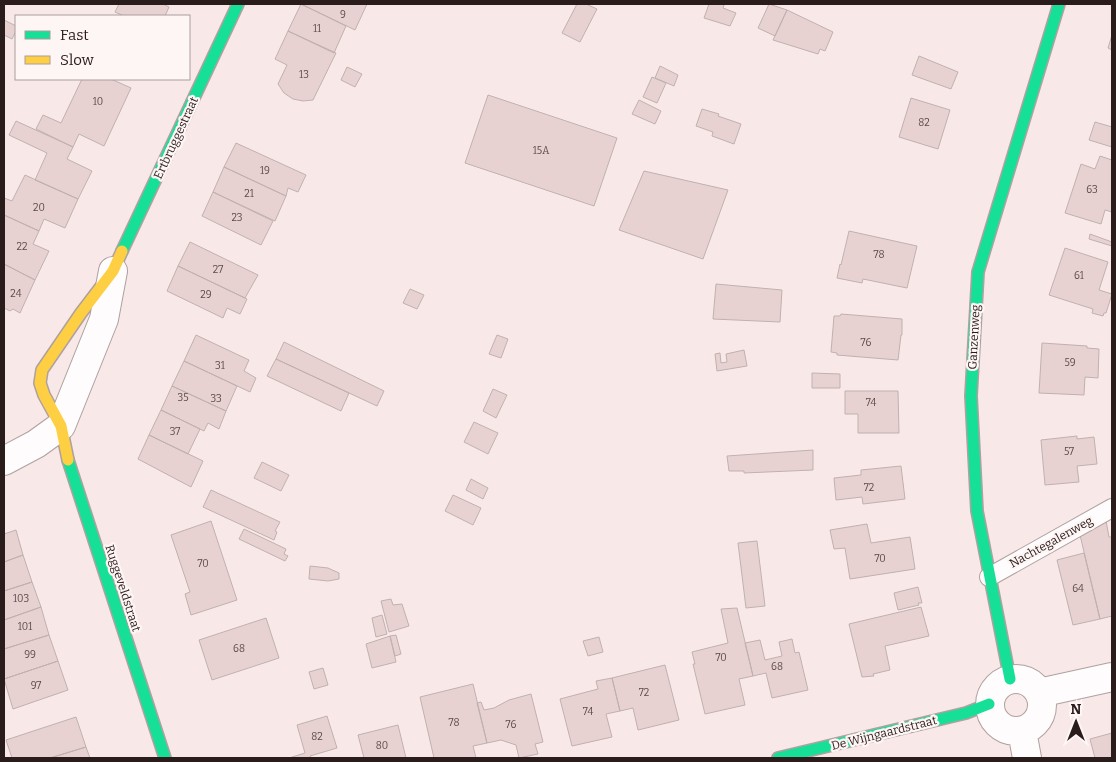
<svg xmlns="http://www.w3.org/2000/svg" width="1116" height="762" font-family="Bitter,serif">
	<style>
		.building { fill: #e8d2d1; stroke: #bfb1b0 }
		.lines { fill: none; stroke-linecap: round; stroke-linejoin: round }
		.lane-casing { stroke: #afa1a0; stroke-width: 20 }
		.street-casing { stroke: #afa1a0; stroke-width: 30 }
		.fast-casing { stroke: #afa1a0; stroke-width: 14 }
		.slow-casing { stroke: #afa1a0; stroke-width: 14 }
		.lane { stroke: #fefcfc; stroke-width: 18 }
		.street { stroke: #fefcfc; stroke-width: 28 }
		.fast { stroke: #16e098; stroke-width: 11 }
		.slow { stroke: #ffcf43; stroke-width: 11 }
		.labels { text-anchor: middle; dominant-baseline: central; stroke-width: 4.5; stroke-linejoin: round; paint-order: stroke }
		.number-label { font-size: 10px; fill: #5b4a4a }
		.street-label { font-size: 12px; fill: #2b1c1c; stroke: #fef5f5 }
	</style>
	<rect width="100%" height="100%" fill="#f8e9e8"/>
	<path class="building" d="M119,4H163L169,7L165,16H124L115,12Z
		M301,4L346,26L334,53L288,31Z
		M301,4H367L355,30Z
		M577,4H586L597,9L580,42L562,33Z
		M709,4H721L724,5L723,8L736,13L730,26L704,18Z
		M769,4L787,10L775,36L758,28Z
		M787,10L833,32L825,51L820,49L818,54L773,40Z
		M4,20L16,26V31L12,39L4,35Z
		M288,31L336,53L313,100L303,101L293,99L284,93L278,84L287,65L275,59Z
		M1112,35V50L1108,48Z
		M919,56L958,72L951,89L912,75Z
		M660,66L678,75L674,86L655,78Z
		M347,67L362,74L355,87L341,80Z
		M652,77L666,83L657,103L643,97Z
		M82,79H111L131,88L104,146L79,134L73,147L36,129L43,115L61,123Z
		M488,95L617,138L594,206L465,163Z
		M911,98L950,110L938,149L899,137Z
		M639,100L661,111L655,124L632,114Z
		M702,109L719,114L718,116L741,124L734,144L712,136L713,132L696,126Z
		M16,121L73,147L67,159L92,171L78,199L35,180L47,153L9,135Z
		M1095,122L1112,127V147L1089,140Z
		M236,143L306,175L298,192L288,188L286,196L224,167Z
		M1100,156L1112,160V212L1105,210L1101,224L1065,213L1081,164L1095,169Z
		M224,167L286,196L275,221L213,192Z
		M644,171L728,190L703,259L619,230Z
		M25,175L78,199L65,228L44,219L39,231L4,215V198L12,201Z
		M213,192L273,221L261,245L202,216Z
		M4,215L39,231L33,244L49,251L35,280L4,264Z
		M849,231L917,246L907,288L863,279L862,283L837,278L840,264L841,265Z
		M1090,234L1112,242V246L1089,239Z
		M190,242L258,275L245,298L178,266Z
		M1065,248L1108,262L1099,290L1112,294L1106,313H1104L1103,316L1092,313L1093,309L1049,295Z
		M4,264L35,280L20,313L13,309L10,311L4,308Z
		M178,266L247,299L240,314L227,308L223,318L167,291Z
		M716,284L782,290L780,322L713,319Z
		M410,289L424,295L417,309L403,303Z
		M841,314L902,319V335H901L898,360L837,355V353L831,352L834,316H840Z
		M196,335L249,360L244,371L256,378L250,392L184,361Z
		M497,335L508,339L501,358L489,354Z
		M284,342L384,391L377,406L276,359Z
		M1042,343L1087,346V348L1099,349L1098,378L1085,377L1084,395L1039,393Z
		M744,350L747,366L717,371L715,354L720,353L721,363L727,362L726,354Z
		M276,359L349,393L341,411L267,376Z
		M184,361L237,386L226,411L172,386Z
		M812,373L840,374V388H812Z
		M172,386L226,411L219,429L208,423L204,431L161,410Z
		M493,389L507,395L496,418L483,411Z
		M845,391H898L899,433H858V414H845Z
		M161,410L200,429L188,454L149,435Z
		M474,422L498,433L488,454L464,442Z
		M149,435L203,461L191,487L138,459Z
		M1077,436V439L1094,437L1097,464L1077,466L1079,482L1045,485L1041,440Z
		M813,450V470L744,473V471H729L727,456Z
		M262,462L289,475L281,491L254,478Z
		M901,466L905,499L863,504L862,497L836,500L834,478L861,475V470Z
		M471,479L488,488L483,499L466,490Z
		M211,490L280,522L275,531L277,532L274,540L203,507Z
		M453,495L481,508L473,525L445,511Z
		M211,521L237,600L191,615L185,594L190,592L171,535Z
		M1106,521L1109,537H1112V616L1100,619L1080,535Z
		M867,524L871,543L910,537L915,569L850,579L845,548L834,549L830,530Z
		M244,529L286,549L284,554L288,556L285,561L239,539Z
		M16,530L23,555L4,562V534Z
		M757,541L765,606L746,608L738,543Z
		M1084,553L1100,619L1073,625L1057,560Z
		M23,555L32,582L4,591V562Z
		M310,566L328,568L339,573V579L328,581L309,579Z
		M32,582L41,607L4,620V591Z
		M918,587L922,603H918L919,605L898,610L894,593Z
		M391,599L393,605L402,604L409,626L389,632L381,601Z
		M41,607L49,635L4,649V620Z
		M921,607L929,636L885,646L890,670L873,674L874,676L862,677L849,624Z
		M737,608L753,676L739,679L745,705L705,714L693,664H695L692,652L728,643L721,609Z
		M382,615L387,634L376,637L372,618Z
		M266,618L279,658L212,680L199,640Z
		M49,635L58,661L4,679V649Z
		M396,635L401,654L395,656L390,636Z
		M390,636L396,662L372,668L366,644Z
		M599,637L603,652L588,656L583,641Z
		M792,639L795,653L799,652L808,690L772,698L766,673L753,676L745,643L760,640L765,660L782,656L779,642Z
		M58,661L68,690L13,709L4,679Z
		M665,665L679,720L638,730L633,708L620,711L612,678Z
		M323,668L328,685L314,689L309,672Z
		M612,678L620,711L606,714L612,737L572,746L560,699L598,689L596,681Z
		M473,684L487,743L473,746L476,758H434L420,697Z
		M531,694L543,742L535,744L538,754L519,758L516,745L501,740L487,743L477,703L481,702L484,710L494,708L509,700Z
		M327,716L337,748L310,756L311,758H289L305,753L297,725Z
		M76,717L86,747L50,758H12L6,740Z
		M398,725L406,758H364L358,735Z
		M1112,733V758H1095L1090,739Z
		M86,747L90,758H50Z"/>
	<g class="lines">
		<defs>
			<path id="lane" d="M989,577L1112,508"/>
			<path id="street" d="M4,461L36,444L61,426L104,319L113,271
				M990 705a26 26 0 1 1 52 0a26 26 0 1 1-52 0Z
				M1039,693L1112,677
				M1022,731L1027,758"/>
			<path id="fast" d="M122,251L238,4
				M68,460L165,758
				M1010,679L977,511L971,396L978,272L1059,4
				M778,758L966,713L989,704"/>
			<path id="slow" d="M68,460L61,426L44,395L40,383L42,370L81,313L113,271L122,251"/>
		</defs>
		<use href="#lane" class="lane-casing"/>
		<use href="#street" class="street-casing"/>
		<use href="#fast" class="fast-casing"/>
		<use href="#slow" class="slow-casing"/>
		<use href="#lane" class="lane"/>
		<use href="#street" class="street"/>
		<use href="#fast" class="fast"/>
		<use href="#slow" class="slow"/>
	</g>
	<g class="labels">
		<g class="number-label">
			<text x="343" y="15">9</text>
			<text x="317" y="29">11</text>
			<text x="304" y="75">13</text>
			<text x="98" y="102">10</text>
			<text x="924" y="123">82</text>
			<text x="541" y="151">15A</text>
			<text x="265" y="171">19</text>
			<text x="1092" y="190">63</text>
			<text x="249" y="194">21</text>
			<text x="39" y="208">20</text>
			<text x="237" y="218">23</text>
			<text x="22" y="247">22</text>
			<text x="879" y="255">78</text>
			<text x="218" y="270">27</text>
			<text x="1079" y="276">61</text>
			<text x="16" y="294">24</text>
			<text x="206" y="295">29</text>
			<text x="866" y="343">76</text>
			<text x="1070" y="363">59</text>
			<text x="220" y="366">31</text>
			<text x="183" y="398">35</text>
			<text x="216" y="399">33</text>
			<text x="871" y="403">74</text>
			<text x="175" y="432">37</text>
			<text x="1069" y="452">57</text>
			<text x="869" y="488">72</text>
			<text x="880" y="559">70</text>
			<text x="203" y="564">70</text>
			<text x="1078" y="589">64</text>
			<text x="21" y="599">103</text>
			<text x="25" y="627">101</text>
			<text x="239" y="649">68</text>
			<text x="30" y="655">99</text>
			<text x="721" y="658">70</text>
			<text x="777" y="667">68</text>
			<text x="36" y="686">97</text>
			<text x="644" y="693">72</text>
			<text x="588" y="712">74</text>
			<text x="454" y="723">78</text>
			<text x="511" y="725">76</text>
			<text x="317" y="737">82</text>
			<text x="382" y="746">80</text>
		</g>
		<g class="street-label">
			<text transform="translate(176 138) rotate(-65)">Ertbruggestraat</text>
			<text transform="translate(974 337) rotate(-87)">Ganzenweg</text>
			<text transform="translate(1051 542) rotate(-29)">Nachtegalenweg</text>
			<text transform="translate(123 588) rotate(72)">Ruggeveldstraat</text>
			<text transform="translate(884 733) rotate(-14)">De Wijngaardstraat</text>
		</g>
	</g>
	<rect width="1116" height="762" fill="none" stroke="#2b1c1c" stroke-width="10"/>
	<rect x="15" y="15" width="175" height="65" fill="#fef5f5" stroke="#aa9e9e"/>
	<rect x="25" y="31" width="25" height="8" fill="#16e098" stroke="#aa9e9e"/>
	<text x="60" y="40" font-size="15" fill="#2b1c1c">Fast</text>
	<rect x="25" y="56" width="25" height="8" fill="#ffcf43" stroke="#aa9e9e"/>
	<text x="60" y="65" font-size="15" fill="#2b1c1c">Slow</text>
	<g transform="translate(1076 722)" stroke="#fef5f5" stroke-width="4" paint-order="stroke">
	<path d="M0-4L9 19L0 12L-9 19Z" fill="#2b1c1c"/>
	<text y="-8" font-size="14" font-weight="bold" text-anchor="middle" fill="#2b1c1c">N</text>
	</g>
</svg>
